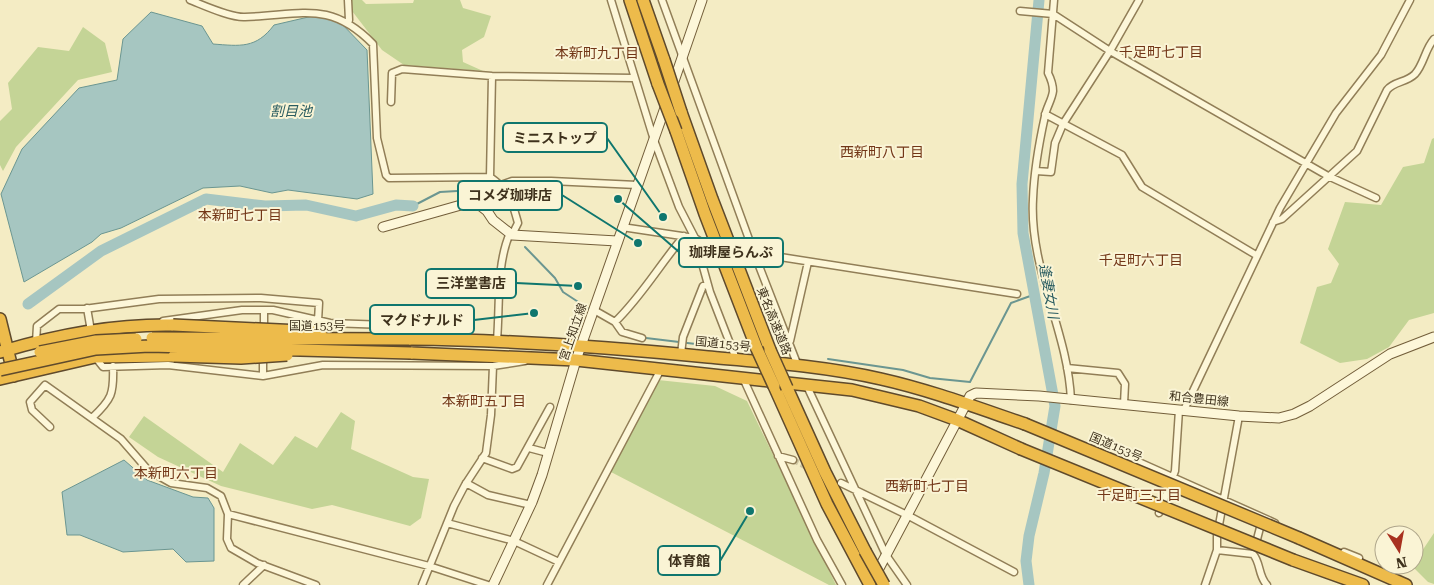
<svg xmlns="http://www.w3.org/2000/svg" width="1434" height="585" font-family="'Roboto Serif','Noto Sans JP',serif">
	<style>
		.green { fill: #c4d496 }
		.water { fill: #a6c6c1; stroke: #6b9691 }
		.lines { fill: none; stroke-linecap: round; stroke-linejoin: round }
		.stream { stroke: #6b9691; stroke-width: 2 }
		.river { stroke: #a6c6c1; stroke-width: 11 }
		.street-tunnel { stroke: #d0c7a3; stroke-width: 6; stroke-dasharray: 6 3; stroke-linecap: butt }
		.street-casing { stroke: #917e57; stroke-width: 9 }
		.secondary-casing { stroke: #735e3a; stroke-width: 11 }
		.highway-casing { stroke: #5f4a2c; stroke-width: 14 }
		.street { stroke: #fdf7d9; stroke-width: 6 }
		.secondary { stroke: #fdf7d9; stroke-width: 9 }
		.highway { stroke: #edbb4b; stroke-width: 11 }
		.highway-bridge-casing { stroke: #5f4a2c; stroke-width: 14; stroke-linecap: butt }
		.highway-bridge { stroke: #edbb4b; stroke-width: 11 }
		.labels { text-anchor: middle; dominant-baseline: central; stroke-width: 4; stroke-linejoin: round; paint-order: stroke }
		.street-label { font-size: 12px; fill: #3f321d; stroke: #faf4d5 }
		.neighbourhood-label { font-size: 14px; fill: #723617; stroke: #faf4d5 }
		.water-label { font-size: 14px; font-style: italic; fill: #2b5d61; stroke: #faf4d5 }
		.leader { fill: none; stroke: #0f766e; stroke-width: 2 }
		.callout-dot { fill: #0f766e; stroke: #faf4d5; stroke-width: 2 }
		.callout { fill: #faf4d5; stroke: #0f766e; stroke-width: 2 }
		.callout-label { font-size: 14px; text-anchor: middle; font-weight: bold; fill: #3f321d }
	</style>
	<rect width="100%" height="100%" fill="#f4ecc4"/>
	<path class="green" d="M350,0H362L366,4L413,3L414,0H460L463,8L491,16L484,37L462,50L463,62L483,71L404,65L382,50L349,7Z
		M83,27L105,43L112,72L78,80L16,147L3,171L0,165V121L12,109L8,83L38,47L69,51Z
		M1434,138V313L1409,320L1389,347L1367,359L1340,363L1300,343L1317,287L1331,283L1339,264L1328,249L1345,202L1381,205L1403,167L1424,163L1432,139Z
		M658,380L715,386L747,401L836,585H829L611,472Z
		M341,412L355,421L351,449L413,477L429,479L421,518L410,526L332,505L312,509L221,486L158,457L129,437L144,416L223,472L240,443L273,465L295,436L317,448Z
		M1434,533V584L1428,582L1412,566Z"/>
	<path class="water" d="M151,12L202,26L213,44C240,46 256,49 274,25L317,15L339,21L367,50L373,194L357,199L288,190L272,193L240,186L203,188L121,228L101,234L92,242L24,282L1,194L22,149L79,88L117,80L123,39Z
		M124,460L147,480L193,497L208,498L214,508V561L186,562L173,549L123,552L80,535H67L62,492Z"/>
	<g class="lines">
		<path class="stream" d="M413,206L440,192L492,189L499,192
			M525,247L555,278L563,292L589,309
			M24,305L28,304
			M646,338L704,345
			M828,359L903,370L930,378L970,382L1011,303L1033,295"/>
		<path class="river" d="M28,304L101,251L206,199L265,206L306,205L356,216L396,205L413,206
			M1029,585L1026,561L1029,536L1044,473L1055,406L1023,233L1022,184L1039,0"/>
		<path class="street-tunnel" d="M793,460L811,469"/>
		<defs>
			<path id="street" d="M190,0C203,5 231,18 245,17C302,15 330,0 373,44L377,138L386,175L389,178L490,177C510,191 512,201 518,223L512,235
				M348,0L349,20
				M611,0L654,140L679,207L695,238L710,292L736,359
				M662,0L754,253L798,366
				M1054,0L1048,73C1051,79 1053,84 1053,91C1052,100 1046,108 1045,116C1039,143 1034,172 1033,199C1029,269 1068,331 1071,400
				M1020,11L1053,14L1110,51L1328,176L1376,198
				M391,102L392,73L402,69L492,76L633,78
				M1045,114L1122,155L1142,187L1256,255
				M1036,171L1051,172L1055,143L1063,124L1110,51L1139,0
				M490,177L492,76
				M501,185L512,181H551L637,185
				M1273,222L1282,219L1357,151L1387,90C1394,81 1406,83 1415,74C1424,64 1425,49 1434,39
				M622,227L695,238L704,244
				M742,251L1017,294
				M87,308L91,331
				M594,310L615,322L622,332L642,338
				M163,321L242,310H273L330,323L443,327L459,339
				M615,322C642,296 660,264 684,236
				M264,330V310
				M497,340C500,306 496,265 510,233
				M790,341L808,262
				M36,342L37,326L59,309H84L159,299L261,298L319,303L318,321
				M681,354L683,337L703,286L707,285
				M95,357L103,367L168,365L263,376L323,365L493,366L525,361
				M1067,368L1118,373L1125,384L1124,404
				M263,376V355
				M743,378L817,540L842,585
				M806,384L886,555L907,585
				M1184,410L1280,208L1336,113L1381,55L1410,0
				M92,418C112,399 114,394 113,366
				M50,427L32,410L30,402L45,385L121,439L148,470L171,483L207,488L221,496L228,514L227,539L231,548L257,563L316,585
				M529,448L548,453
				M1121,454L1275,523
				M778,456L793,460
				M482,458L512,469L517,467L550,407
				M466,483L488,495L531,505
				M841,483L907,515L1014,572
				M1159,513L1175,471L1179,410
				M228,514L429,566L488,585
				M447,523L514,541L559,562
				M1255,547L1262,520
				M1217,550L1253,554C1261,563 1258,576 1267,585
				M1344,552L1359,558
				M243,585L264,565
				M422,585L454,506L465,485L486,453L491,415L493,366
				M547,585L661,369
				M1205,585L1217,550V536L1239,416"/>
			<path id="secondary" d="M672,87L702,0
				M383,227L468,203L478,204L487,211L493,220L512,235L617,241
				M875,576L966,404L970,396L976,393L1039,396L1239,416L1279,418L1294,414L1310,406L1390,354L1434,337
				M493,585L532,502L542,475L576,360L667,102"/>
			<path id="highway" d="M630,0L658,84
				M643,0L664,60
				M681,112L712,199L770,350
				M676,131L705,214L757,349
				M0,319L14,376
				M409,339C509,340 609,347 708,357C765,362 824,366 881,379C930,390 978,408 1025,424
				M0,352C56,335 114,324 173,325
				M411,353L576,360L852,390L919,406L957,420L1021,449
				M0,379L95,357L174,356
				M774,386L827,504L870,585
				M787,388L825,472L865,551
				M1299,538L1406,585
				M1293,560L1363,585"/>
		</defs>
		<use href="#street" class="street-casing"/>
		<use href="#secondary" class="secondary-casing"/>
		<use href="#highway" class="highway-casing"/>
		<use href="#street" class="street"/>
		<use href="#secondary" class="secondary"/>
		<use href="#highway" class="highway"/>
		<defs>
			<path id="highway-bridge" d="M664,60L681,112
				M658,84L676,131
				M173,325L321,332
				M152,338L409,339
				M757,349L774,386
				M770,350L787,388
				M40,352L96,341L136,339
				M174,356L241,358L287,355
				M0,370L96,349L149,346L411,353
				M1025,424L1299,538
				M1021,449L1293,560
				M865,551L884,585"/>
		</defs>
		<use href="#highway-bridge" class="highway-bridge-casing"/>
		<use href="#highway-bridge" class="highway-bridge"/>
	</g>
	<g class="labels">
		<g class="street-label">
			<text transform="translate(774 321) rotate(68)">東名高速道路</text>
			<text x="317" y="326">国道153号</text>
			<text transform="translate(573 332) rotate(-71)">宮上知立線</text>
			<text transform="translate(723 344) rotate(6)">国道153号</text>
			<text transform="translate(1199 399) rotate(6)">和合豊田線</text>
			<text transform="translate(1116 447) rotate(23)">国道153号</text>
		</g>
		<g class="neighbourhood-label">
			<text x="1161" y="52">千足町七丁目</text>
			<text x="597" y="53">本新町九丁目</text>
			<text x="882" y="152">西新町八丁目</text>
			<text x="240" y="215">本新町七丁目</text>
			<text x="1141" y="260">千足町六丁目</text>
			<text x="484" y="401">本新町五丁目</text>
			<text x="176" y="473">本新町六丁目</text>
			<text x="927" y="486">西新町七丁目</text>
			<text x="1139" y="495">千足町三丁目</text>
		</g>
		<g class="water-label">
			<text x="291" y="111">割目池</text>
			<text transform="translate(1049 291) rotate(80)">逢妻女川</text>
		</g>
	</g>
	<path class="leader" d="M663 217L607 138M638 243L562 195M618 199L679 252M578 286L516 283M534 313L474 320M750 511L720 561"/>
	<g class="callout-dot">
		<circle cx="663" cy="217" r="5"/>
		<circle cx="638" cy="243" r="5"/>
		<circle cx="618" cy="199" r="5"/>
		<circle cx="578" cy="286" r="5"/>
		<circle cx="534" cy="313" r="5"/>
		<circle cx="750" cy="511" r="5"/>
	</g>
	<g class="callout">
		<rect x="503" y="123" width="104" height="29" rx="5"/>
		<rect x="458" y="181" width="104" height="29" rx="5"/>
		<rect x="679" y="238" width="104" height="29" rx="5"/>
		<rect x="426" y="269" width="90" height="29" rx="5"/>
		<rect x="370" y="305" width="104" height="29" rx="5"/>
		<rect x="658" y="546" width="62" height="29" rx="5"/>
	</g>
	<g class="callout-label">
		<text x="555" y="143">ミニストップ</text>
		<text x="510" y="200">コメダ珈琲店</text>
		<text x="731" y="257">珈琲屋らんぷ</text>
		<text x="471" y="288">三洋堂書店</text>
		<text x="422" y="325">マクドナルド</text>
		<text x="689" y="566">体育館</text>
	</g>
	<g transform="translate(1399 550) rotate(169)"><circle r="24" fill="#faf4d5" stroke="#afa68b"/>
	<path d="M0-4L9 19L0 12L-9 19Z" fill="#a8311f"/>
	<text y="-8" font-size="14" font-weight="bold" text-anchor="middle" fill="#3f321d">N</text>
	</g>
</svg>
